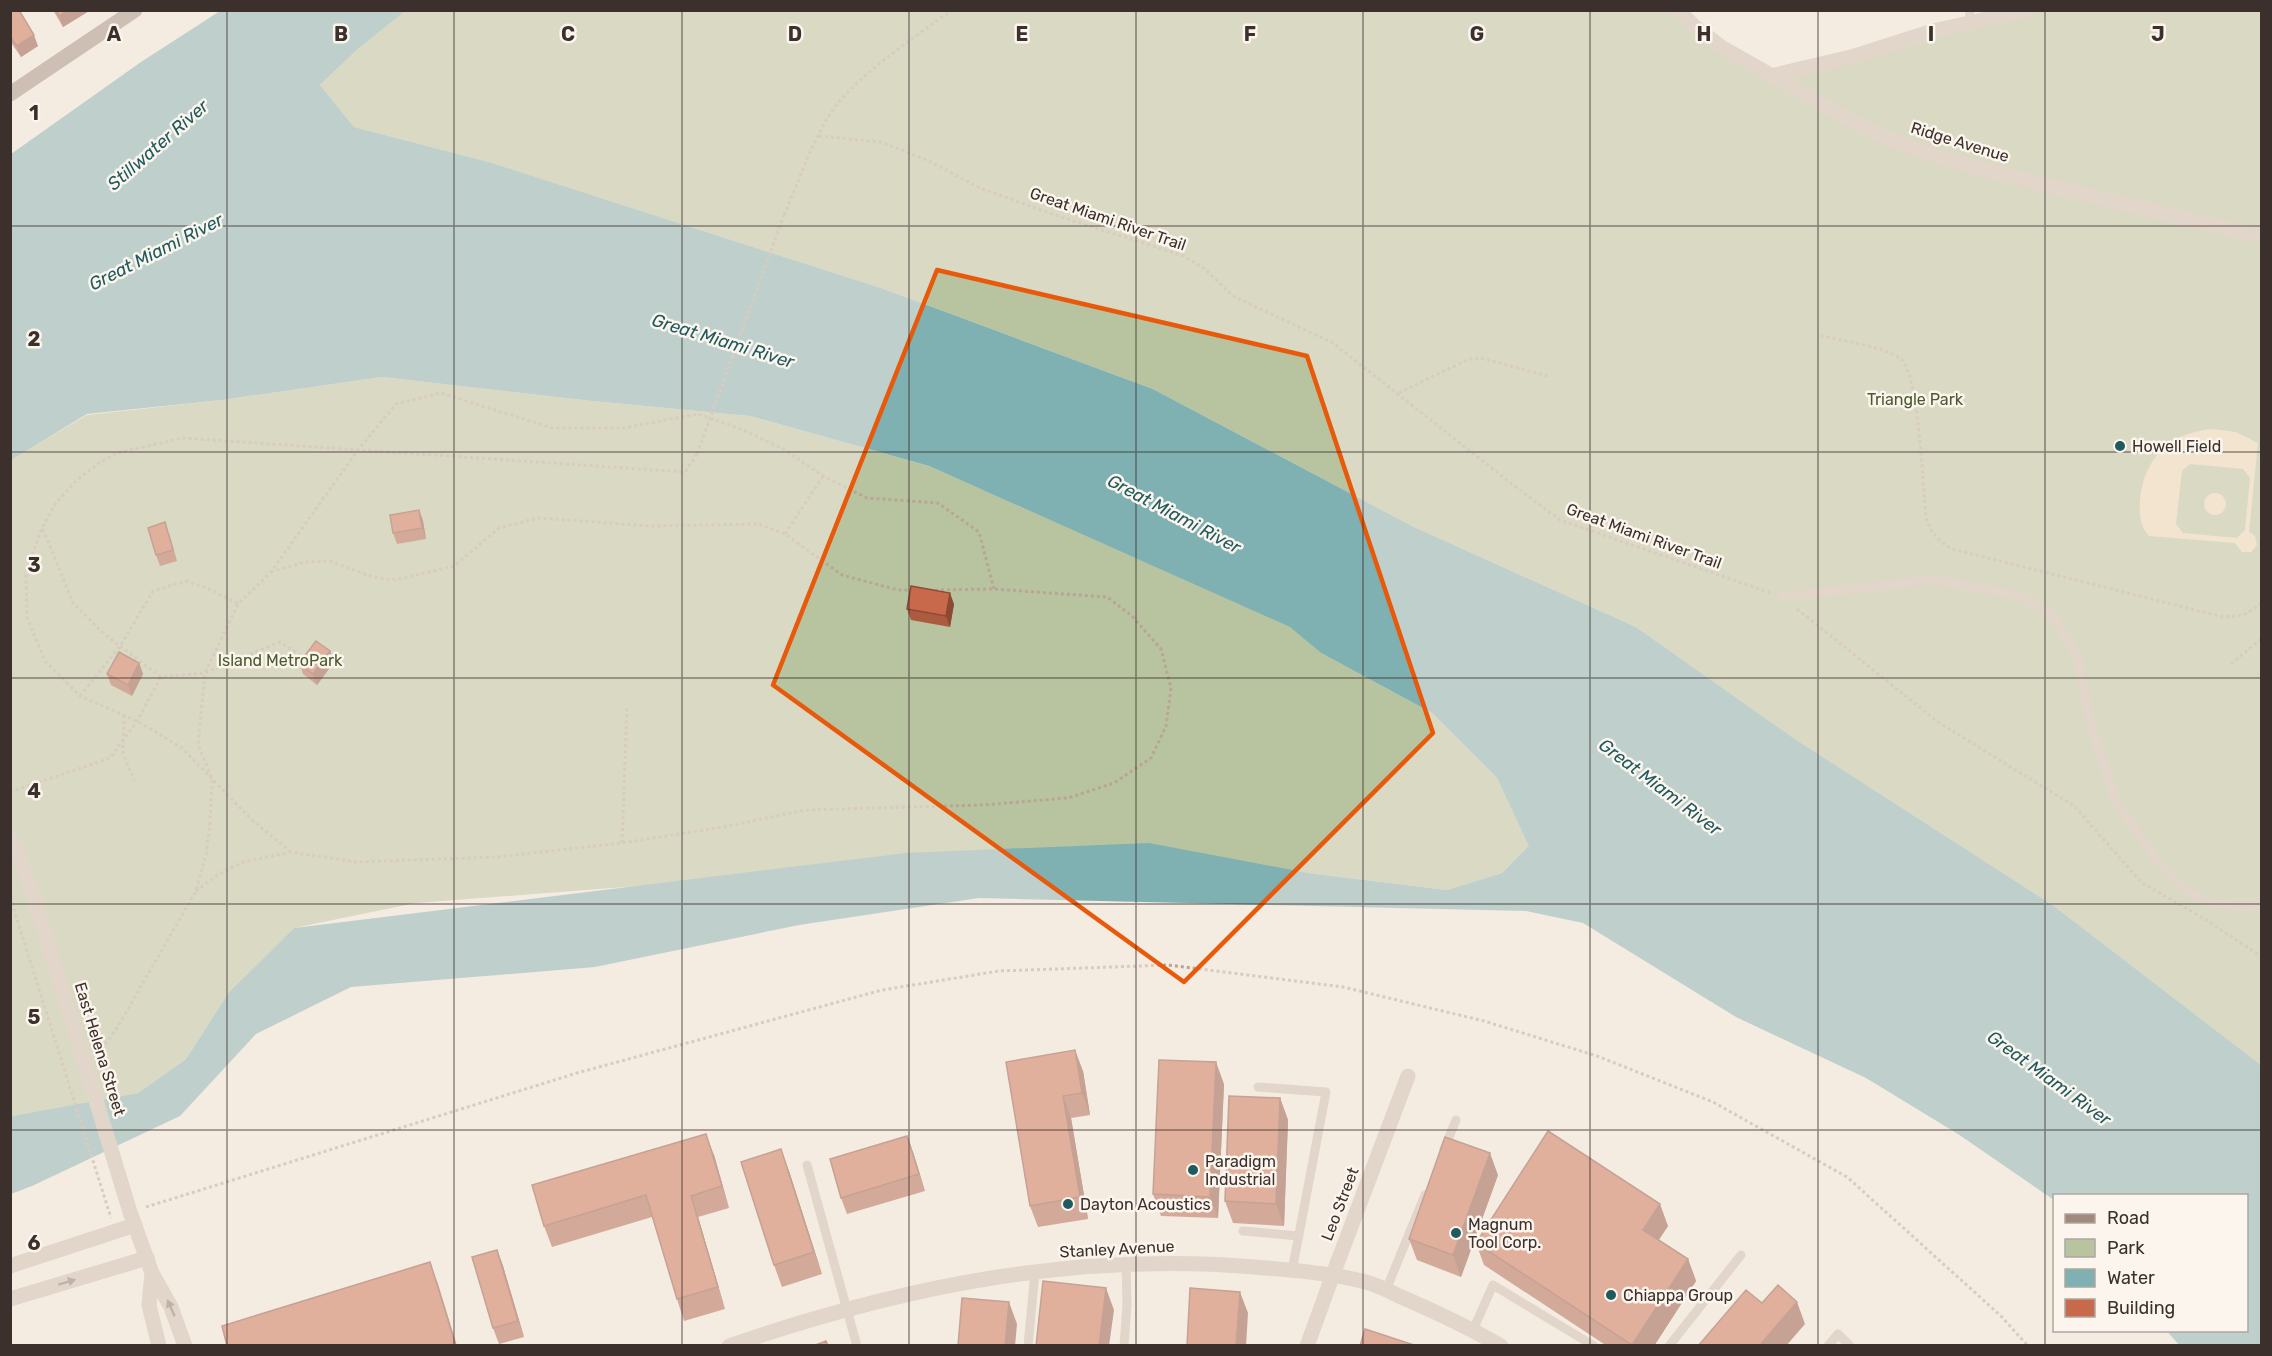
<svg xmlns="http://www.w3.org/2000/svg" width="2272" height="1356" font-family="Rubik,sans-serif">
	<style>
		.green { fill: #b8c4a0 }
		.sand { fill: #efdcb8; fill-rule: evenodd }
		.water { fill: #7fb0b2 }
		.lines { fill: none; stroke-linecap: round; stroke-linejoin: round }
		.path { stroke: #b9a596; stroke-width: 3; stroke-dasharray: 3 3; stroke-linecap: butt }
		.service { stroke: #cdbbac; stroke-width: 9 }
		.minor { stroke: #cdbbac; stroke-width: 15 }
		.tertiary { stroke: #cdbbac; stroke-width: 15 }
		.secondary { stroke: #a18a7d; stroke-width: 15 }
		.path-bridge { stroke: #b9a596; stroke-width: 3; stroke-dasharray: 3 3; stroke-linecap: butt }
		.wall { fill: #ac5a40 }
		.shaded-wall { fill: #8c4a34 }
		.building { fill: #c8694b; stroke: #8c4a34; stroke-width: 1.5 }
		.oneway { fill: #7d6f65 }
		.marked { fill: none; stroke: #e8590c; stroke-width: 4.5; stroke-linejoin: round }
		.grid { fill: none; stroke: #3b302b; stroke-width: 1.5; stroke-opacity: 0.55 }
		.poi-dot { fill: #1f5a5e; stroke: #fbf5ee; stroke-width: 2 }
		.labels { text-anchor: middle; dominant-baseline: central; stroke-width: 5; stroke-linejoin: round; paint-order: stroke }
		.street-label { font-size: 16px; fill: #3b302b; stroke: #fbf5ee }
		.park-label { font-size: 16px; fill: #4a5a2e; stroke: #fbf5ee }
		.poi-label { font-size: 16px; fill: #3b302b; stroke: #fbf5ee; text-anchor: start }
		.water-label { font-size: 18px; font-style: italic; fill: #1f5a5e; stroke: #fbf5ee }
		.grid-label { font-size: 20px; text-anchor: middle; font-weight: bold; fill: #3b302b; stroke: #fbf5ee; stroke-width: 5; stroke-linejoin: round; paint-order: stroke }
	</style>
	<rect width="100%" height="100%" fill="#f4ebe1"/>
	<path class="green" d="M405,10H1678L1771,76L2028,11H2261V1065L2054,906L1795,739L1636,627L1414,527L1153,389L881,288L489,162L354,127L320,85L359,48Z
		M382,377L592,401L750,416L929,466L1291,627L1321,653L1432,713L1497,778L1530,846L1502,873L1447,890L1308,873L904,853L664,884L416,903L294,928L229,992L186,1059L138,1093L11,1116L10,460L87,415L222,400Z"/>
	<path class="sand" d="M2213,429L2236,432L2258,443L2249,532L2255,536L2257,545L2251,552H2242L2235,543L2149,536C2140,527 2139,512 2140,500C2144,457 2171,432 2213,429ZM2190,464L2243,469L2250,478L2245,530L2237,538L2183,533L2176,524L2182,471Z
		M2204 504a11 11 0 1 1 22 0a11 11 0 1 1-22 0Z"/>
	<path class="water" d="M220,11H405L359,48L320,85L354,127L489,162L881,288L1153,389L1414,527L1636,627L1795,739L2054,906L2261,1065V1345H2179L2167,1331L2246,1330V1196H2054V1200L1958,1134L1866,1078L1736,1017L1583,923L1526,911L979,898L799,925L595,967L351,987L256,1034L180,1116L32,1186L11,1194V1116L138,1093L186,1059L229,992L294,928L904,853L1149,843L1308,873L1447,890L1502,873L1529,846L1497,778L1432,713L1321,653L1290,627L929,466L750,416L592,401L382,377L222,400L87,414L11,460V154L141,62Z"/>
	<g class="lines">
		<path class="path" d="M819,136L881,142L929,161L980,188L1058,216L1184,256L1205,269L1233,296L1333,343L1508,481L1560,520L1771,593
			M784,215C799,182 814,134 835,107C862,72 915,37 952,10
			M1821,336C1840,340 1886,347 1901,359C1919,375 1923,489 1926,517C1930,533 1939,541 1952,549L2223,617L2244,615L2262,603
			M1399,393L1469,359L1481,358L1548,376
			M43,529L73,603L104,634L161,677L205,673L280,642L305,658
			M785,534L823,476
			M271,572L305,562L330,561L370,576L390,580L409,577L454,566L499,528L538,518L650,526L759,524L785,534L842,575L898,590H914
			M1797,609L1938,722L2074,806L2142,883L2203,918L2262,957
			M2231,664L2262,638
			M80,696L121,645L153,591L186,581L212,590L238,604
			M124,715L123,753L134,780
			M10,792L110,758L137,721L161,677
			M622,843L627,706
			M291,852L252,820L182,748L137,721L80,696L45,661L27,617L26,572L42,528L56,503L76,481L96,465L117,453L183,438L685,472L697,454
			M196,891L219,874L243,862L291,852L357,862L495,857L622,843L723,827L805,810L983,805L1068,798L1114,783L1151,758L1166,726L1171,688L1161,649L1132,616L1107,597L994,589L930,590
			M10,897L111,1218
			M98,1054L117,1028L196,891L206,854L210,823L212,779L198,744L205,673L238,604L271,572L358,450L396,404L441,393L552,428H623L698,414L741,429L785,450L823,476L867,498L938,503L979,532L994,589
			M146,1207L577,1073L882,990L999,971L1168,965L1343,987L1484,1021L1597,1056L1713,1102L1847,1177L2001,1316L2028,1346"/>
		<path class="service" d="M1969,23L1970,10
			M1782,597L1935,580L2021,596L2053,616L2078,658L2091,726L2116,802L2160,864L2181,886L2205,902L2243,907L2262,905
			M1258,1087L1326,1092L1292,1271
			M1444,1149L1456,1120
			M807,1165L857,1346
			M1243,1231L1299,1236
			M1386,1290L1425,1195
			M1473,1330L1493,1285L1594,1346
			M1028,1346L1035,1272
			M1124,1346L1127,1305L1126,1264
			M1669,1346L1741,1255
			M1828,1346L1838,1334L1850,1346"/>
		<path class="minor" d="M1678,10L1694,26L1721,47L1863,127L1890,139L1938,157L1992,172L2262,237
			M1771,76L1855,56L1933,31L2027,10
			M10,1266L135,1225
			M1332,1277L1408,1076
			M10,1299L147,1258"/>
		<path class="tertiary" d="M10,837L17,850L38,910L130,1212L152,1273L171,1307L185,1346
			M152,1273L149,1305L159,1346
			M729,1346C900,1287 1072,1252 1254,1267C1291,1270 1330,1273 1366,1282C1377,1285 1389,1291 1399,1296C1434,1311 1468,1327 1501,1346
			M1307,1346L1332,1277"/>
		<path class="secondary" d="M10,94L135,10"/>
		<path class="path-bridge" d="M697,454L784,215"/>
	</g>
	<path class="wall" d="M10,10L38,46L21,57L10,41Z
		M53,10H88L89,11L63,27Z
		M419,510L423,521L426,539L397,544L393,533Z
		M169,533L177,561L160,566L156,555Z
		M954,604L950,627L911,620L907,609Z
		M330,651L334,662L317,685L303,674L299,663Z
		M139,663L143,674L132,696L111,685L107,674Z
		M1006,1062L1083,1071L1090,1115L1071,1118L1088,1219L1038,1227L1030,1206Z
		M1224,1084L1218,1218L1161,1216L1153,1194Z
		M1280,1098L1288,1120L1284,1226L1233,1223L1225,1201Z
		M913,1152L925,1191L847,1214L841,1198Z
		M714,1155L729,1208L698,1217L725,1309L684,1321L677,1299L652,1217L552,1247L544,1226Z
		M789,1171L822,1274L782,1287L774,1265Z
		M1498,1175L1461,1277L1417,1260L1409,1239Z
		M1668,1226L1658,1240L1688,1259L1696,1281L1654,1346H1607L1484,1265L1476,1243Z
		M497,1250L503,1266L524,1337L499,1344L493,1328Z"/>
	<path class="shaded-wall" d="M68,10H88L89,11L63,27L59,16Z
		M34,35L38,46L21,57L17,46Z
		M419,510L423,521L426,539L422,528Z
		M950,593L954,604L950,627L946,616Z
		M330,651L334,662L317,685L313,674Z
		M139,663L143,674L132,696L128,685Z
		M1075,1050L1083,1071L1090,1115L1082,1093Z
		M1216,1062L1224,1084L1218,1218L1210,1197Z
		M1063,1096L1071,1118L1088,1219L1080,1197Z
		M1280,1098L1288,1120L1284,1226L1276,1204Z
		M706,1134L714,1155L729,1208L722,1186Z
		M907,1136L913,1152L925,1191L919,1174Z
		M781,1149L789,1171L822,1274L814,1252Z
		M1490,1153L1498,1175L1461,1277L1453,1255Z
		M691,1196L698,1217L725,1309L718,1287Z
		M1660,1204L1668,1226L1651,1252L1643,1230Z
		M497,1250L503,1266L524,1337L518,1321Z
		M1688,1259L1696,1281L1654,1346H1632Z
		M430,1262L438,1284L457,1346H456Z
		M1106,1288L1114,1310L1109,1346H1099Z
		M1240,1292L1248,1313L1246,1346H1236Z
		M1009,1302L1017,1324L1015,1346H1005Z
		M1797,1302L1805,1324L1786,1346H1759Z"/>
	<path class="building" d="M10,10H19L34,35L17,46L10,36Z
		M56,10H68L59,16Z
		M419,510L422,528L393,533L390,515Z
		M165,522L173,550L156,555L148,528Z
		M911,586L950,593L946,616L907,609Z
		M316,641L330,651L313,674L299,663Z
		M119,652L139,663L128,685L107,674Z
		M1075,1050L1082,1093L1063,1096L1080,1197L1030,1206L1006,1062Z
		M1159,1060L1216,1062L1210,1197L1153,1194Z
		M1229,1096L1280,1098L1276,1204L1225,1201Z
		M1548,1131L1660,1204L1643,1230L1688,1259L1632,1345L1476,1243Z
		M706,1134L722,1186L691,1196L718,1287L677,1299L646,1195L544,1226L532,1185Z
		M907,1136L919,1174L841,1198L830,1159Z
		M1445,1137L1490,1153L1453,1255L1409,1239Z
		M781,1149L814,1252L774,1265L741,1162Z
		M497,1250L518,1321L493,1328L472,1257Z
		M430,1262L456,1346H227L222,1326Z
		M1043,1281L1106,1288L1099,1346H1036Z
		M1778,1285L1797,1302L1759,1346H1698L1746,1290L1762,1303Z
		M1190,1288L1240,1292L1236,1346H1187Z
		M962,1298L1009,1302L1005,1346H958Z
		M1365,1329L1417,1346H1360Z
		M826,1341L828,1346H813Z"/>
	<defs><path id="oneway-solid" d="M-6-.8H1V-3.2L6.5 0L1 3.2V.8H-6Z" transform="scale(1.5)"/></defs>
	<g class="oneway">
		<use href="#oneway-solid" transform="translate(67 1282) rotate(-17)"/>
		<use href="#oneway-solid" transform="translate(171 1308) rotate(-114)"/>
	</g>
	<path d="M0 0H2272V1356H0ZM937,270L1307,356L1433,733L1184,982L773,685Z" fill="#f4ebe1" fill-opacity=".55" fill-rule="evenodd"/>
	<path class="marked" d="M937,270L1307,356L1433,733L1184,982L773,685Z"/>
	<path class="grid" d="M227,10V1346M454,10V1346M682,10V1346M909,10V1346M1136,10V1346M1363,10V1346M1590,10V1346M1818,10V1346M2045,10V1346M10,226H2262M10,452H2262M10,678H2262M10,904H2262M10,1130H2262"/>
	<g class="poi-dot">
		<circle cx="2120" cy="446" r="6"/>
		<circle cx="1193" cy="1170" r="6"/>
		<circle cx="1068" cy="1204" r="6"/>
		<circle cx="1456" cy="1233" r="6"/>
		<circle cx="1611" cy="1295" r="6"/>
	</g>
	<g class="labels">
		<g class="street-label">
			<text transform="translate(1960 142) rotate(17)">Ridge Avenue</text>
			<text transform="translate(1108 219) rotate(19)">Great Miami River Trail</text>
			<text transform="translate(1644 536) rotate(20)">Great Miami River Trail</text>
			<text transform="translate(100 1049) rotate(73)">East Helena Street</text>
			<text transform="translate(1340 1204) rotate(-69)">Leo Street</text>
			<text transform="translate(1117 1249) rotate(-3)">Stanley Avenue</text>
		</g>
		<g class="park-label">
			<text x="1915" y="399">Triangle Park</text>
			<text x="280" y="660">Island MetroPark</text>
		</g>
		<g class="poi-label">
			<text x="2132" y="446">Howell Field</text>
			<text x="1205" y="1161">Paradigm<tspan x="1205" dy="18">Industrial</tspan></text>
			<text x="1080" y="1204">Dayton Acoustics</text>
			<text x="1468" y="1224">Magnum<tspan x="1468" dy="18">Tool Corp.</tspan></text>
			<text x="1623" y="1295">Chiappa Group</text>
		</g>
		<g class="water-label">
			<text transform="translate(158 145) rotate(-41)">Stillwater River</text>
			<text transform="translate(156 252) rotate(-27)">Great Miami River</text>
			<text transform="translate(723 341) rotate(17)">Great Miami River</text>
			<text transform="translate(1174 514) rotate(28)">Great Miami River</text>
			<text transform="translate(1660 787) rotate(37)">Great Miami River</text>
			<text transform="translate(2049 1078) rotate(36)">Great Miami River</text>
		</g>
	</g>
	<g class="grid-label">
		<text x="114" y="41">A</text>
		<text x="341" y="41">B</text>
		<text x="568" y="41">C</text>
		<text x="795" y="41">D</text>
		<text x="1022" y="41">E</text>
		<text x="1250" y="41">F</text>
		<text x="1477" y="41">G</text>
		<text x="1704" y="41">H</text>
		<text x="1931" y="41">I</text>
		<text x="2158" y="41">J</text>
		<text x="34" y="120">1</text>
		<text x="34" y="346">2</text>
		<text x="34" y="572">3</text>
		<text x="34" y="798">4</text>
		<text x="34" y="1024">5</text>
		<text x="34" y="1250">6</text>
	</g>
	<rect width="2272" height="1356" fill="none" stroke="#3b302b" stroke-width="24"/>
	<rect x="2053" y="1194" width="195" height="138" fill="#fbf5ee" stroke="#aea6a0" stroke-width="1.5"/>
	<rect x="2065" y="1214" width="30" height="9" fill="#a18a7d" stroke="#aea6a0" stroke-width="1.5"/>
	<text x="2107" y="1224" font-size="18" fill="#3b302b">Road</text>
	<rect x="2065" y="1239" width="30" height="18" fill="#b8c4a0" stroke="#aea6a0" stroke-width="1.5"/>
	<text x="2107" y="1254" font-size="18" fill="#3b302b">Park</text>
	<rect x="2065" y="1269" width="30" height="18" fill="#7fb0b2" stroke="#aea6a0" stroke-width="1.5"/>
	<text x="2107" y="1284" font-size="18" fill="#3b302b">Water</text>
	<rect x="2065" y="1299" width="30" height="18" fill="#c8694b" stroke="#aea6a0" stroke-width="1.5"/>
	<text x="2107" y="1314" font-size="18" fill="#3b302b">Building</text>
</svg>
